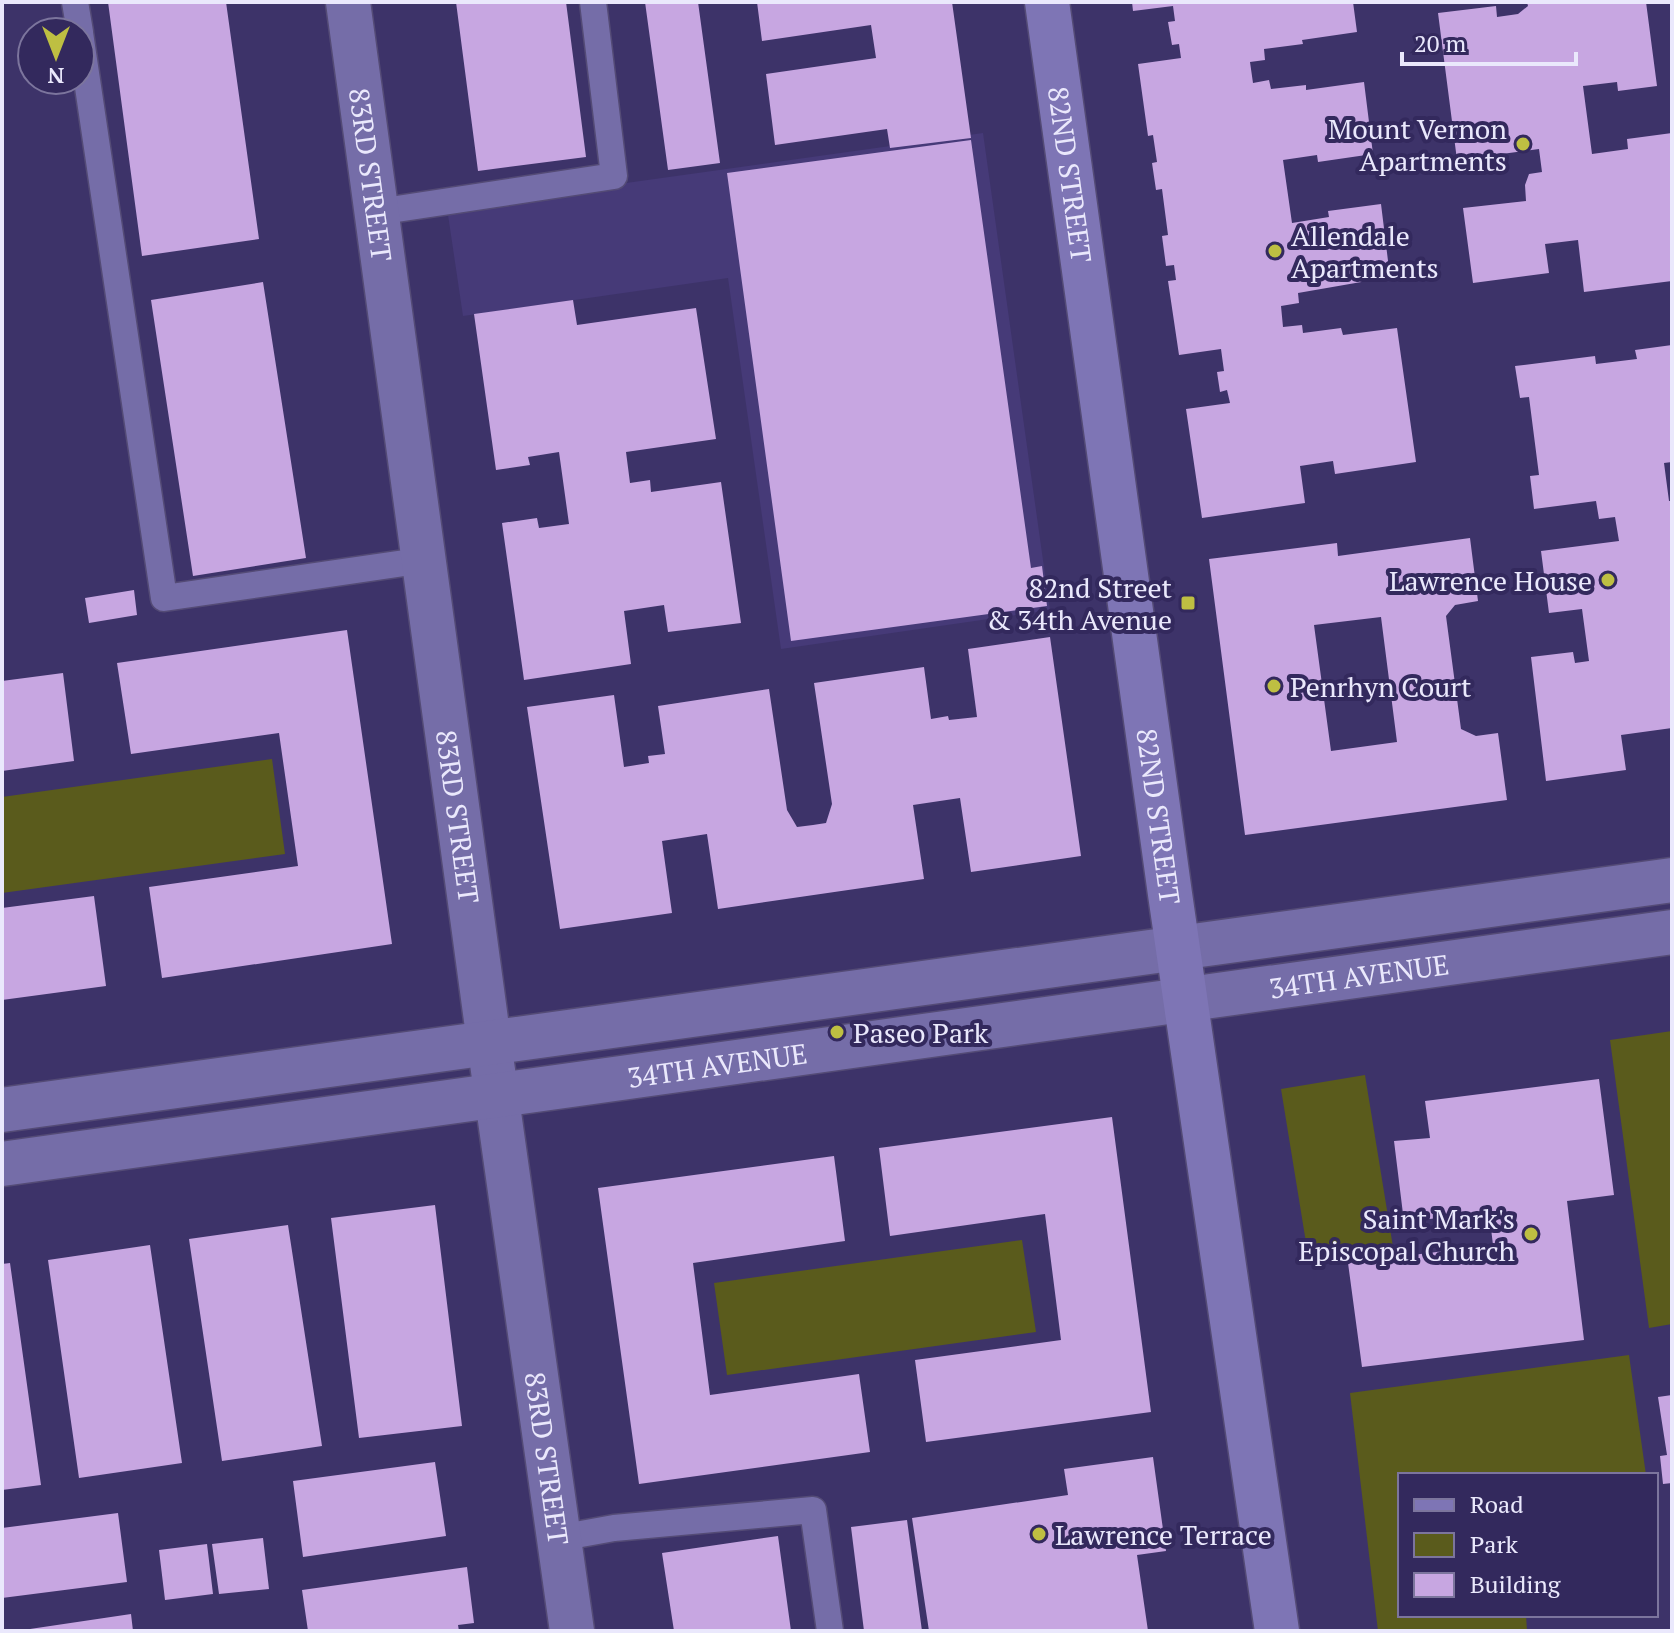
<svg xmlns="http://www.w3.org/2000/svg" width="1674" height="1633" font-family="'PT Serif',serif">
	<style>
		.built { fill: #463a78 }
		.green { fill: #5a5b1c }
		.building { fill: #c7a6e1; fill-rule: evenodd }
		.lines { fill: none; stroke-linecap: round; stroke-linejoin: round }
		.lane-casing { stroke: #544b76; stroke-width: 29 }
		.street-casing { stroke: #544b76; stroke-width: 47 }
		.secondary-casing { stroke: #544b76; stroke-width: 47 }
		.lane { stroke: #756da8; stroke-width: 26 }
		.street { stroke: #756da8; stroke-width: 44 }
		.secondary { stroke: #7e75b5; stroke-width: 44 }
		.poi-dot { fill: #bebf42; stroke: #33295d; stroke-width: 3 }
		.labels { text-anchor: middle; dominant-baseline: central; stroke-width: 8; stroke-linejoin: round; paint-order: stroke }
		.poi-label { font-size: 28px; fill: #eae8fc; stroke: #33295d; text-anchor: end }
		.street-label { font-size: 28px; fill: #eae8fc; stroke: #33295d }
	</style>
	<rect width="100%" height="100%" fill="#3d3369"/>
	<path class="built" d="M983,133L1050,610L781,649L728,278L463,316L447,208Z"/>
	<path class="green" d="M272,759L285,854L2,893V797Z
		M1672,1031V1324L1649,1328L1610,1040Z
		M1365,1075L1393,1247L1309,1261L1281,1089Z
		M1022,1240L1036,1332L727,1375L714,1283Z
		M1629,1355L1646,1475H1400V1615H1526L1527,1631H1378L1350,1393Z"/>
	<path class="building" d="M108,2H226L259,239L142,256Z
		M456,2H566L586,157L478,171Z
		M645,2H698L720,163L668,170Z
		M757,2H952L971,138L890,148L887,129L775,145L766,74L876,58L871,25L762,41Z
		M1132,2H1353L1357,32L1302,40L1303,44L1264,49L1265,60L1250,62L1253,83L1269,80L1271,89L1306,85V90L1364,82L1373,154L1318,162L1317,155L1283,160L1292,223L1329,217L1328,211L1381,204L1390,277L1298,293L1299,303L1281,306L1283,327L1302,325L1303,333L1341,328L1343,335L1397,328L1416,462L1335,474L1333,461L1300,466L1305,503L1202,518L1186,409L1230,403L1227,390L1220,392L1217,372L1224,371L1221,349L1179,355L1168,281L1176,280L1174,265L1166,266L1162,236L1168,235L1162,189L1156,190L1152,163L1157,162L1153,135L1148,136L1138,64L1181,58L1179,44L1172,45L1168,22L1175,21L1173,6L1133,11Z
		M1527,2H1646L1657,86L1618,91L1617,82L1583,86L1592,154L1628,149L1627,139L1672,133V281L1584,292L1578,240L1545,244L1549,273L1473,283L1463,208L1526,201L1525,185L1529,174L1542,172L1539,149L1457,160L1438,13L1496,6L1497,17L1518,14L1528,6Z
		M971,140L1031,568L1042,566L1047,606L791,641L727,173Z
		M263,282L306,558L193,576L151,300Z
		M573,300L577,325L696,308L716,439L626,452L630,483L650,480L651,492L721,482L741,623L668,632L664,605L624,611L631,664L524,680L502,523L537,518L539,528L569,524L559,452L528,457L530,465L496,470L474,314Z
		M1672,345V462L1664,463L1669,501H1672V728L1621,735L1626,770L1546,781L1531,657L1573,652L1575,663L1589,661L1582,609L1549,613L1541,551L1619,541L1615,517L1599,519L1596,501L1534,509L1530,476L1539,475L1529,397L1520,398L1515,366L1595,356L1596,364L1637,359L1635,350Z
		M1470,538L1478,601L1455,605L1446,616L1461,729L1476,736L1498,733L1507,800L1245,835L1209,559L1337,543L1338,556ZM1381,617L1397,742L1331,751L1314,625Z
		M134,590L137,615L89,623L85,598Z
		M347,630L392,944L162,978L149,887L298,866L279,733L131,754L117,663Z
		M1050,637L1081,856L971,872L960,798L913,805L924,879L718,909L707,834L662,841L672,913L560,929L527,707L614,695L624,767L649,763L648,756L665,754L658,706L769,689L787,810L797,827L813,825L826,823L832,804L814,683L924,667L931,719L948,716L949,720L977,717L968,649Z
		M63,673L74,761L2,771V681Z
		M94,896L106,986L2,1000V908Z
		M1599,1079L1614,1195L1567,1201L1584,1340L1362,1367L1348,1263L1493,1245L1489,1212L1404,1222L1394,1141L1430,1138L1425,1101Z
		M1112,1117L1151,1412L926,1442L915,1360L1061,1340L1045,1214L890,1236L879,1148Z
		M834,1156L845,1241L693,1263L710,1395L859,1374L870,1452L639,1484L598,1188Z
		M435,1205L462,1426L359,1438L331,1218Z
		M288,1225L322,1446L222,1461L189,1239Z
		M150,1245L182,1463L79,1478L48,1260Z
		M10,1263L41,1485L2,1490V1264Z
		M1672,1395V1483L1663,1484L1660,1456L1667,1455L1658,1397Z
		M1153,1457L1166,1551L1137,1555L1148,1631H929L912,1518L1068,1495L1064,1469Z
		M435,1462L446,1536L303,1557L293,1481Z
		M118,1513L127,1582L2,1598V1528Z
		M907,1520L922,1631H864L851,1527Z
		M778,1536L791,1631H674L662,1553Z
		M263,1538L269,1589L219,1594L212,1544Z
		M207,1544L213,1594L165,1600L159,1550Z
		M467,1567L474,1623L458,1625L459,1631H308L302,1590Z
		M131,1614L133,1631H30V1629Z"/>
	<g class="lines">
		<defs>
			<path id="lane" d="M75,2L80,32
				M80,33L164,598L425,560
				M377,212L614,176L593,2
				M559,1538L614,1528L813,1510L830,1631"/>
			<g id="street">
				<path id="s1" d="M348,2L489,1042L572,1631"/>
				<path d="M2,1110L1672,880"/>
				<path id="s2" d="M2,1164L1672,932"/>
			</g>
			<g id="secondary">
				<path id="s3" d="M1047,2L1170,894L1277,1631"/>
			</g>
		</defs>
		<use href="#lane" class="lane-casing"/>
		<use href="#street" class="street-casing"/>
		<use href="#secondary" class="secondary-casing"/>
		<use href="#lane" class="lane"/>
		<use href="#street" class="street"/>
		<use href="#secondary" class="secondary"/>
	</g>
	<g class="poi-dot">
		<circle cx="1523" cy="144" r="8"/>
		<circle cx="1275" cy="251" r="8"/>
		<circle cx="1608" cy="580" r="8"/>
		<rect x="1180" y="595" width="16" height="16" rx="4"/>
		<circle cx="1274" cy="686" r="8"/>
		<circle cx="837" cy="1032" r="8"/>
		<circle cx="1531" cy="1234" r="8"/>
		<circle cx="1039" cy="1534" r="8"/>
	</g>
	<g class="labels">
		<g class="poi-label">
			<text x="1507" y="128">Mount Vernon<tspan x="1507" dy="32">Apartments</tspan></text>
			<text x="1291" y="235" text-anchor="start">Allendale<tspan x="1291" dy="32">Apartments</tspan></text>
			<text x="1592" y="580">Lawrence House</text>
			<text x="1172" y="587">82nd Street<tspan x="1172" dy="32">&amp; 34th Avenue</tspan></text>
			<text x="1290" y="686" text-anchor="start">Penrhyn Court</text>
			<text x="853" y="1032" text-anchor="start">Paseo Park</text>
			<text x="1515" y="1218">Saint Mark's<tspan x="1515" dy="32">Episcopal Church</tspan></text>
			<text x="1055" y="1534" text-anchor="start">Lawrence Terrace</text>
		</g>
		<g class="street-label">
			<text stroke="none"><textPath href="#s1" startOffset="174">83RD STREET</textPath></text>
			<text stroke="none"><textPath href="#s3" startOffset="174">82ND STREET</textPath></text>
			<text stroke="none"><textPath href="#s1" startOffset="822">83RD STREET</textPath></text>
			<text stroke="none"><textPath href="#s3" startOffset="822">82ND STREET</textPath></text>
			<text stroke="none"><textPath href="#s2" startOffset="1370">34TH AVENUE</textPath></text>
			<text stroke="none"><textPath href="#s2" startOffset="722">34TH AVENUE</textPath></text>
			<text stroke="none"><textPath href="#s1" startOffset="1470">83RD STREET</textPath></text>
		</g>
	</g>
	<rect width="1674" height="1633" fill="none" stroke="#eae8fc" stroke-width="8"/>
	<rect x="1398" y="1473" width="260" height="144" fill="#33295d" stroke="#7c759d" stroke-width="2"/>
	<rect x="1414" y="1499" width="40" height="12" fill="#7e75b5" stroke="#7c759d" stroke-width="2"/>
	<text x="1470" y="1513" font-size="24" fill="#eae8fc">Road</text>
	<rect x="1414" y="1533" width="40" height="24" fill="#5a5b1c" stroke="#7c759d" stroke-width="2"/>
	<text x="1470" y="1553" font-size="24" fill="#eae8fc">Park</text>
	<rect x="1414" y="1573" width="40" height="24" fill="#c7a6e1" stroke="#7c759d" stroke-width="2"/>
	<text x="1470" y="1593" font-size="24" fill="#eae8fc">Building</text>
	<g transform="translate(56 56) rotate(180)"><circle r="38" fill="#33295d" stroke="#7c759d" stroke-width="2"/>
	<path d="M0-6L14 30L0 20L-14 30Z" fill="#bebf42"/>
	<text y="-12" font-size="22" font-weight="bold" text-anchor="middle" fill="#eae8fc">N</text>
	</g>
	<path d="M1402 52v12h174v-12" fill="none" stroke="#eae8fc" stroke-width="4"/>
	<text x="1414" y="52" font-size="24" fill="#eae8fc" stroke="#33295d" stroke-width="6" paint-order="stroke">20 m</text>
</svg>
